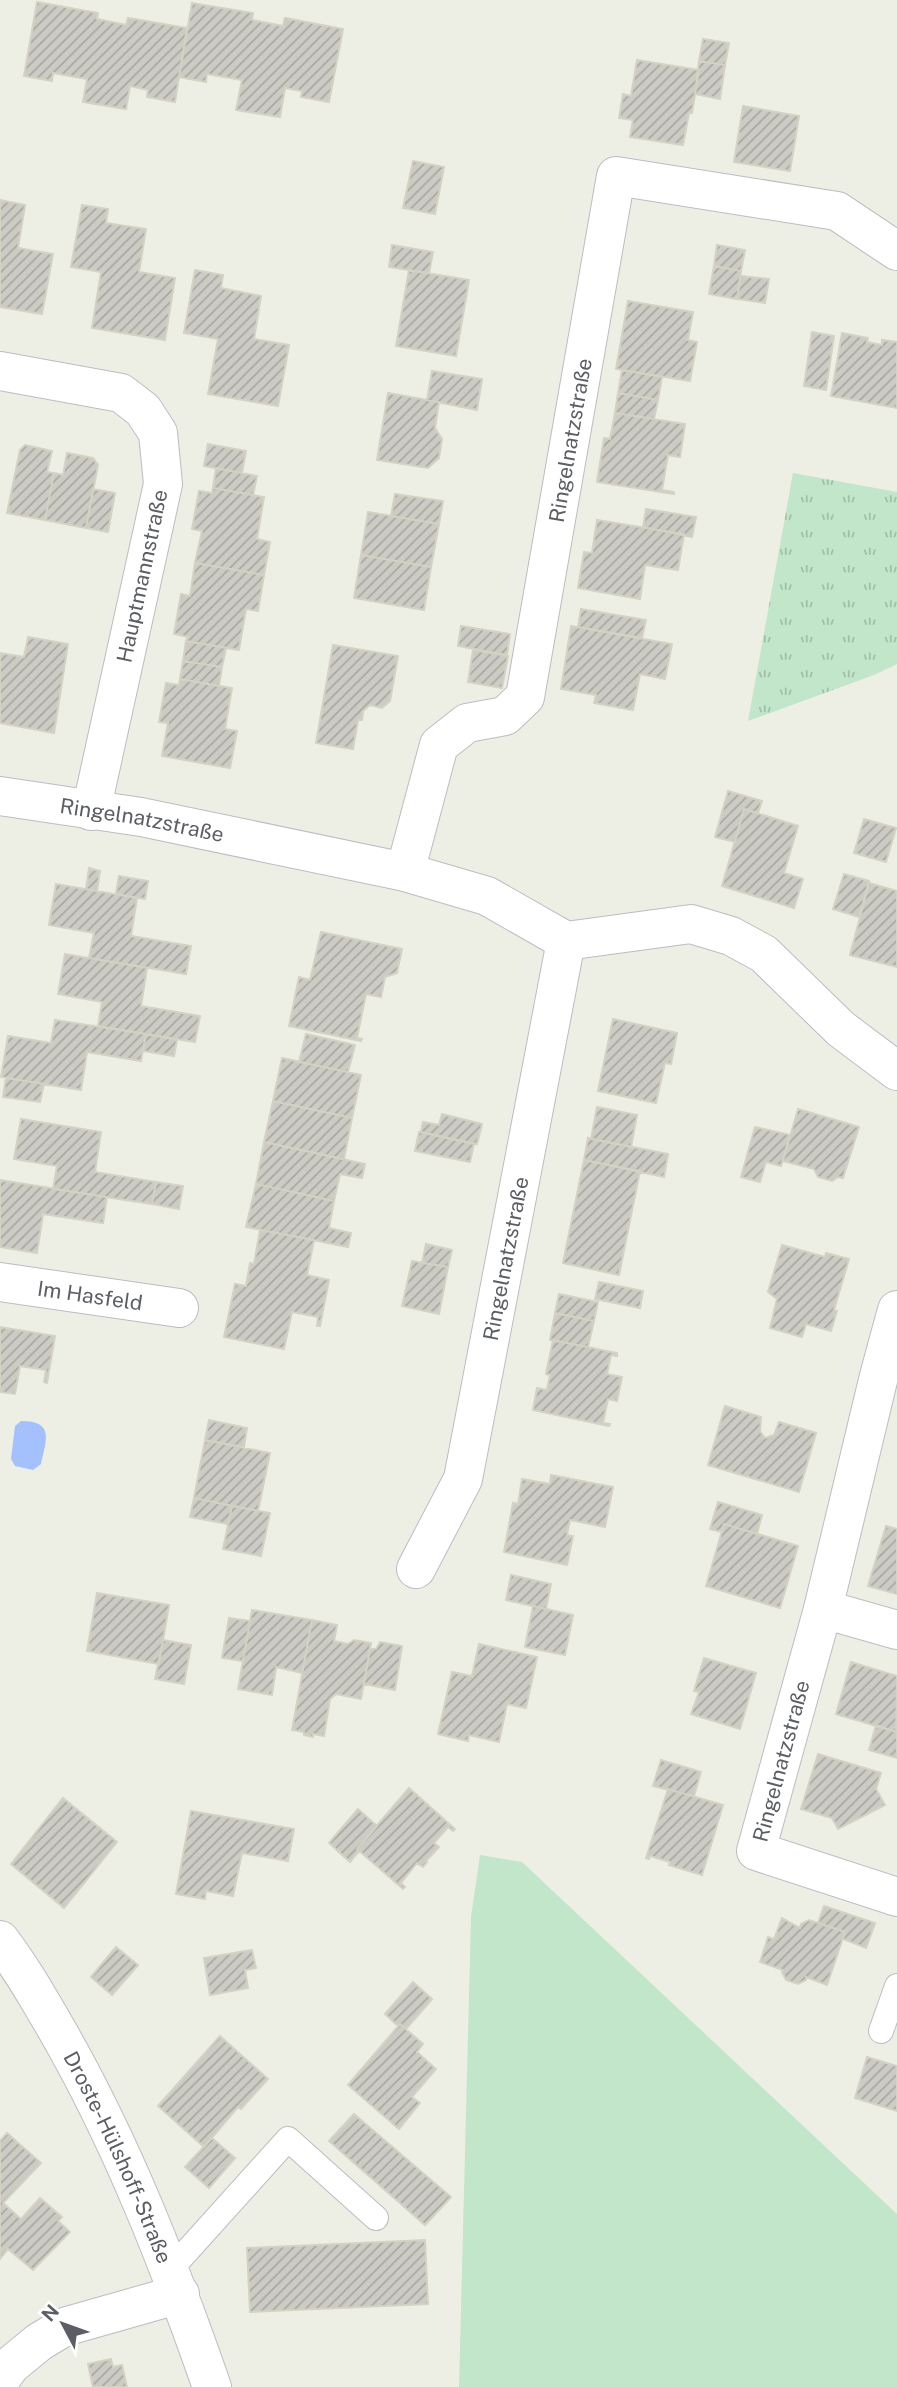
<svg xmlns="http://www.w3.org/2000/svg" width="897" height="2387" font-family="'Public Sans',sans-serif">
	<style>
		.grass { fill: #c1e6ca }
		.park { fill: url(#park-tufts) }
		.water { fill: #a5c1fd }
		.building { fill: url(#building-hatch); stroke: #d3d2c3; stroke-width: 2 }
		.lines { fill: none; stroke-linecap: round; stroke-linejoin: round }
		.service-casing { stroke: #bcbcc3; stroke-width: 26 }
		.minor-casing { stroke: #bcbcc3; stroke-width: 40 }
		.service { stroke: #fff; stroke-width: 24 }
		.minor { stroke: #fff; stroke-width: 38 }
		.labels { text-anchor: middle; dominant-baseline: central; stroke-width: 7; stroke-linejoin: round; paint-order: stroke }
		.street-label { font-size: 21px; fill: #5c5e65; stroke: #fff }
	</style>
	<defs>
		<pattern id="park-tufts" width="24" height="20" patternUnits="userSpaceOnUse" patternTransform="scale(1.75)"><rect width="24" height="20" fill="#c1e6ca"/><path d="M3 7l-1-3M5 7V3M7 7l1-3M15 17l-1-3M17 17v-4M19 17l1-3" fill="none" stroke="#a0bea8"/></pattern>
		<pattern id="building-hatch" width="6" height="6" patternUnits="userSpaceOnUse" patternTransform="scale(1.75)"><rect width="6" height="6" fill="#cccbc4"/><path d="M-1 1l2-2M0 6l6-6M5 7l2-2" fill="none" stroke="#a9a8a3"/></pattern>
	</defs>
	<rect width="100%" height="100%" fill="#eeefe4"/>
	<path class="grass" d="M480,1855L522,1862L897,2214V2387H459L471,1917Z"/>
	<path class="park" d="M793,473L897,492V664L874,675L748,721Z"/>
	<path class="water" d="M21,1421C55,1421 46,1440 41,1464L33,1470L15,1466L11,1459L15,1426Z"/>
	<path class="building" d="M37,2L98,13L97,19L126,25L128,18L187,28L175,102L147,97L148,90L130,86L126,109L83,102L87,79L53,73L52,81L24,76Z
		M192,3L253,13L252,20L283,26L285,18L343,29L329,102L301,97L302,91L285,88L280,117L236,110L242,80L207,74L206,82L179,77Z
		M703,39L729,43L725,65L699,61Z
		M637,60L699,70L692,113H689L683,145L630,137L633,120L619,118L623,94L631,96Z
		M699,61L725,65L720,99L695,94Z
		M743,106L799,116L790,171L734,162Z
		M413,161L444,167L435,214L403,208Z
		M0,200L25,205L18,248L53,254L42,314L0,307Z
		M82,205L108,209L106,223L146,229L139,272L175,278L165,340L92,328L101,272L71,267Z
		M392,245L433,252L429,273L389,267Z
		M717,245L745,250L741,271L714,266Z
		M714,266L741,271L737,299L709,294Z
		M195,270L223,275L221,288L261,296L254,339L289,345L278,406L208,394L218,339L184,333Z
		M409,270L469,280L456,356L396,346Z
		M741,276L769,279L765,303L737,299Z
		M628,301L693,312L688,340L697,342L690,381L616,369Z
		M812,332L834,336L826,390L804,386Z
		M842,333L868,338L867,342L882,345V340L897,342V408L831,396Z
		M622,370L662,377L658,400L618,393Z
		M432,371L482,379L477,410L427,400Z
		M388,393L439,402L435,428L442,439L439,458L428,468L377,460Z
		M618,393L658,400L654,419L615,413Z
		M615,413L685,424L680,457L668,455L662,490L674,492V494L597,482L604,438L610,439Z
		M208,444L246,451L242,473L204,466Z
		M25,445L52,451L47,472L54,473L45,520L7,513L20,450Z
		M67,453L93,458L98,465L86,528L45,520L54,473L63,475Z
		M216,468L257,476L253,495L213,488Z
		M213,488L264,497L257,539L270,542L264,575L195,563L202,531L192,529L199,491L212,493Z
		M93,489L115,493L108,532L86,528Z
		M395,494L443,501L439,524L391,516Z
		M646,509L696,517L692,537L643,527Z
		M368,512L439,524L431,567L361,555Z
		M597,520L684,534L678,570L645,565L640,599L578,588L584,552L592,553Z
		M361,555L431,567L424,610L354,598Z
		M195,563L264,575L258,611L246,609L239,650L186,641L188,637L174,634L181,594L190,596Z
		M581,609L646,620L642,638L578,627Z
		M461,626L510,634L507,655L458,646Z
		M571,626L672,644L665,679L640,674L633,710L594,703L596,695L561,689Z
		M28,637L68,644L54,733L0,723V653L24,657Z
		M186,641L226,648L222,667L183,661Z
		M333,645L398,656L390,701L382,708L370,705L363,711L362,720H358L353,749L316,743Z
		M473,650L508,656L502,688L468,682Z
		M183,661L222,667L219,686L180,679Z
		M180,679L232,688L225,729L237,731L230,768L162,756L168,723L159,722L166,683L179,685Z
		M728,791L762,801L758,813L744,809L735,842L715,837Z
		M744,809L798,826L784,873L803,879L794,908L722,886Z
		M864,819L896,828L886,862L854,853Z
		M89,868L100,871L97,891L86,889Z
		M844,874L869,881L859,917L833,909Z
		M119,876L148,881L145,899L116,894Z
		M869,883L897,891V967L850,955Z
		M56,884L137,898L131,936L191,946L186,974L89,958L94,933L49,925Z
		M321,932L402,949L397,973L385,977L381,997L366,994L357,1038L362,1039L361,1041L289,1026L299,977L310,980Z
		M65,954L147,968L141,1006L200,1016L195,1042L98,1026L102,1002L58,994Z
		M613,1019L677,1033L671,1064L665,1063L656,1103L598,1091Z
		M55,1020L146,1034L141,1061L87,1052L81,1090L1,1077L8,1036L51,1043Z
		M146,1034L177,1040L174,1056L143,1051Z
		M306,1034L355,1045L348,1072L299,1062Z
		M282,1058L361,1075L352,1118L273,1101Z
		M6,1078L44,1084L40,1102L3,1097Z
		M273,1101L352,1118L344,1159L264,1142Z
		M597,1107L637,1115L631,1147L591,1139Z
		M798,1109L859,1127L843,1178L838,1177L832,1181L818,1177L814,1169L783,1161Z
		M442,1114L482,1124L477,1144L421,1132L423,1122L439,1125Z
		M21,1119L101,1132L95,1172L156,1182L152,1204L53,1189L57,1166L14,1159Z
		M755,1127L790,1135L781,1166L766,1162L760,1182L741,1177Z
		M419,1132L474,1144L470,1162L415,1151Z
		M588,1138L668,1154L664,1177L584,1160Z
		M264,1142L365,1164L362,1178L340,1174L334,1201L256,1184Z
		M584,1160L640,1171L619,1275L563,1263Z
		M0,1180L107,1197L103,1223L43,1214L37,1253L0,1247Z
		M156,1182L183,1186L179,1209L152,1204Z
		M256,1184L334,1201L329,1228L351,1233L348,1247L246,1227Z
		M260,1230L314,1240L307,1275L329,1280L320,1326H317L318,1317L292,1312L284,1349L224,1337L235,1284L246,1286L250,1263L254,1264Z
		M426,1244L452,1250L448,1267L422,1263Z
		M782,1245L825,1257L826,1253L849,1259L834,1310L837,1311L831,1331L806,1324L802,1337L770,1328L777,1299L768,1292Z
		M412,1261L448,1267L439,1314L402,1306Z
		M599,1282L643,1291L640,1308L595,1299Z
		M559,1294L598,1302L594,1321L555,1313Z
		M555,1313L594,1321L588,1347L550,1340Z
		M0,1327L55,1336L47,1383L44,1382L46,1370L20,1366L15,1394L0,1392Z
		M553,1340L617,1353V1356L611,1355L607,1374L622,1377L617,1401L608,1399L603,1423L610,1424L609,1426L533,1410L537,1388L547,1390L550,1375L546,1374Z
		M725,1406L761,1417L760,1431L765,1438L774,1435L779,1422L816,1433L799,1492L708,1465Z
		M209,1420L247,1428L244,1447L205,1440Z
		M205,1440L270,1453L258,1511L194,1498Z
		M551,1475L613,1487L605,1527L570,1520L567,1535L573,1536L567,1565L504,1552L513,1503L518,1504L522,1479L550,1484Z
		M194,1498L232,1506L228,1524L190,1517Z
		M718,1502L762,1515L757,1534L724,1524L722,1532L710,1529Z
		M232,1506L270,1513L261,1556L223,1549Z
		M724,1524L798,1546L780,1608L706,1586Z
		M886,1526L897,1529V1594L868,1586Z
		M511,1575L551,1584L546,1609L506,1600Z
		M97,1593L169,1605L159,1664L87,1651Z
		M533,1606L573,1615L565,1655L525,1647Z
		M252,1610L312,1620L302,1673L276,1667L272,1695L238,1689Z
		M229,1618L250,1621L243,1661L222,1658Z
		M312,1620L337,1625L334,1641L348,1644L354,1640L371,1643L361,1699L336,1694L330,1699L324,1736L313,1734V1737L304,1735V1732L292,1730Z
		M163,1640L191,1645L184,1684L155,1679Z
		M380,1642L402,1646L395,1690L364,1684L370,1648L376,1649Z
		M479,1644L537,1657L526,1708L507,1704L499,1742L469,1735L468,1741L438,1734L452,1672L472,1676Z
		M704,1658L756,1673L740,1729L691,1714L699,1692L694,1691Z
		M851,1662L897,1676L896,1732L836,1714Z
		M876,1725L896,1732L897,1730V1758L869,1750Z
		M818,1754L881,1773L876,1789L885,1805L838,1829L832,1818L801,1809Z
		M661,1760L701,1772L694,1796L653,1786Z
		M409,1788L455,1829L453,1831L448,1827L434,1843L439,1847L426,1861L427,1862L423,1867L417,1863L401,1883L405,1887L403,1889L357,1849Z
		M668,1789L723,1805L702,1875L669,1865L670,1862L650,1856L649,1859L646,1858Z
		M63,1798L117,1842L64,1908L11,1864Z
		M358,1809L377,1826L357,1849L359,1851L350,1862L329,1843Z
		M191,1811L294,1829L288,1861L242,1853L233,1896L206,1891L205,1899L176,1894Z
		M824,1906L875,1923L866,1948L843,1939L845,1932L818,1923Z
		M782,1918L800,1928L801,1924L809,1920L845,1932L827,1985L806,1977V1980L798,1984L786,1980L782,1972L783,1970L760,1962L768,1937L774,1939Z
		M116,1947L138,1965L112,1995L91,1977Z
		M252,1950L256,1968L245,1970L248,1988L210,1995L204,1958Z
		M413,1982L432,1999L406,2029L400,2024L398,2026L385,2014Z
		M400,2024L423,2044L417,2052L436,2069L412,2097L420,2103L399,2129L348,2085Z
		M220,2036L268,2079L241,2109L238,2107L204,2147L158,2106Z
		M867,2057L897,2066V2111L855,2098Z
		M354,2114L451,2197L425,2225L329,2141Z
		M7,2133L41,2163L3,2203L21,2219L40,2198L62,2217L58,2221L70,2232L33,2270L8,2249L0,2259V2141Z
		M212,2138L235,2158L209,2188L185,2167Z
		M425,2240L428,2304L250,2312L247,2248Z
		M111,2359L113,2367L122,2365L127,2387H93L88,2364Z"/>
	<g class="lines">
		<defs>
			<path id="service" d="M881,2031L897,1986
				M170,2270L288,2139L376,2218"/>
			<g id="minor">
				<path d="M0,371L121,393L143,410L158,433L163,484L91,811"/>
				<path id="s1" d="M0,796L141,817L405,872L487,896L566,941L691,924L731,936L764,954L841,1029L897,1071"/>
				<path id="s2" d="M405,872L439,745L467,723L505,716L525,697L616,176L837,211L897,251"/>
				<path id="s3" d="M0,1282L179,1308"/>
				<path d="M897,1310L879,1376L823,1609L756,1851L897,1897"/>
				<path id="s4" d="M416,1569L463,1479L566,941"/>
				<path d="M823,1609L897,1630"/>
				<path id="s5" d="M0,1940C22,1969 39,1999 57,2030C122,2143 169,2264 212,2387"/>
				<path d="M0,2380L11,2365L39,2342L64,2327L180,2294"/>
			</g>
		</defs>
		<use href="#service" class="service-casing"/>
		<use href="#minor" class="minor-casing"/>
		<use href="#service" class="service"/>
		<use href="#minor" class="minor"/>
	</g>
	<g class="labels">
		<g class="street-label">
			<text stroke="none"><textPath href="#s2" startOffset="494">Ringelnatzstraße</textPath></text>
			<text transform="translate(142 576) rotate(-78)">Hauptmannstraße</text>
			<text stroke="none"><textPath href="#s1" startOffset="144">Ringelnatzstraße</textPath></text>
			<text stroke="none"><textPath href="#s4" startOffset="326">Ringelnatzstraße</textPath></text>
			<text stroke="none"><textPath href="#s3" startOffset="91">Im Hasfeld</textPath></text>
			<text transform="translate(781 1761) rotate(-75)">Ringelnatzstraße</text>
			<text stroke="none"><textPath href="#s5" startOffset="248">Droste-Hülshoff-Straße</textPath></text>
		</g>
	</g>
	<g transform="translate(63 2324) rotate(311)" stroke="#ffffff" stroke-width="5" paint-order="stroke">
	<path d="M0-5L12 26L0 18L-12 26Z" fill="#5c5e65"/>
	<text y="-10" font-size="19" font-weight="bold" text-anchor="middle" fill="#5c5e65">N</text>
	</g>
</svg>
